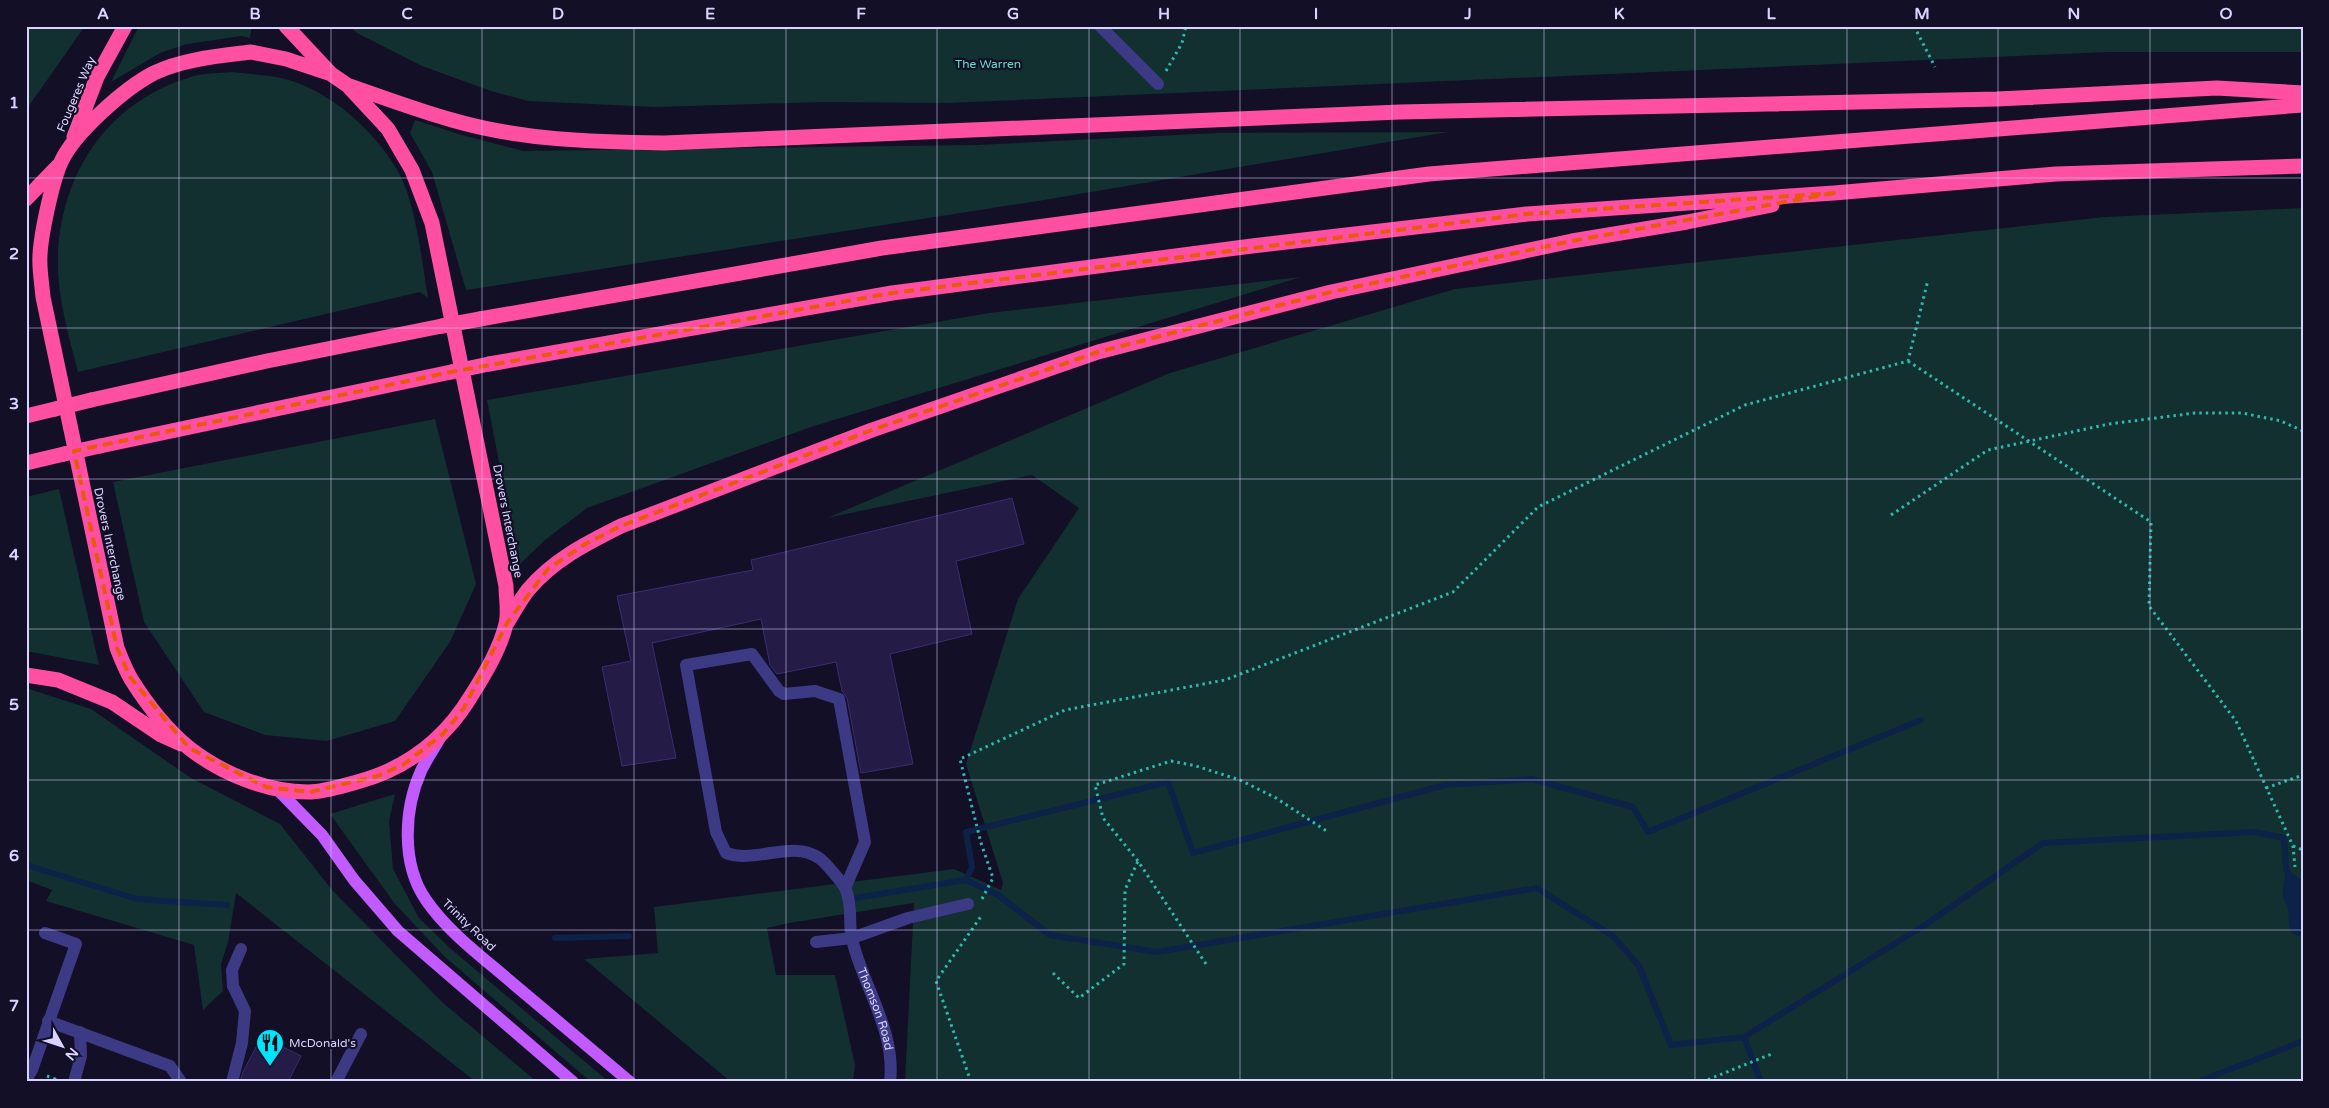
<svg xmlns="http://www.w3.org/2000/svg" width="2329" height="1108" font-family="'Varela Round',sans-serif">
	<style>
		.green { fill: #12302f }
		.water { fill: #0c2248 }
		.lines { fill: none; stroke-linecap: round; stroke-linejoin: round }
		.stream { stroke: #0c2248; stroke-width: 6 }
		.building { fill: #241b47; stroke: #3b2d73 }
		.path { stroke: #2fb8b0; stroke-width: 3; stroke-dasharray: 2.5 4; stroke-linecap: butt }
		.minor { stroke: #3d3a85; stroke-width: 12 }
		.major { stroke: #c25bff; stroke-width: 12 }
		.highway { stroke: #ff4fa3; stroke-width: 15 }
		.highway-bridge { stroke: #ff4fa3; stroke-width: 15 }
		.marked { fill: none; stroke: #e8590c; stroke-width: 4; stroke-dasharray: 10 6; stroke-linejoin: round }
		.grid { fill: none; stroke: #d9d4ff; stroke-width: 1; stroke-opacity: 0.55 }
		.labels { text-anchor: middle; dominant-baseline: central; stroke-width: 4.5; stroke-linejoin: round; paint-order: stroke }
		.park-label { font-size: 12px; fill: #5fe0c0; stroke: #130f26 }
		.street-label { font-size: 12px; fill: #d9d4ff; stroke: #130f26 }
		.poi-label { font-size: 12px; fill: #d9d4ff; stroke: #130f26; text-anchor: start }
		.neatline { fill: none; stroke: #d9d4ff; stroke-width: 2 }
		.grid-label { font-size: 16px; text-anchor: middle; font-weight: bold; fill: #d9d4ff }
	</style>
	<rect width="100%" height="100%" fill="#130f26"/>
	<path class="green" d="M26,26H85L26,110Z
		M139,26H252L250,38L241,36L187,44L160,53L111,82Z
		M350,26H2303V52H2108L947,103L824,102L655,107L528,101L491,91L422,66L357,33Z
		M232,72C248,74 265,75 281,78C328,88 378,133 400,175C416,206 422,262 428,298L420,292L78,372C68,333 56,293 58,253C63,167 111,100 194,76C206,73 220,73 232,72Z
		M415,120L462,135L523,151L977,145L1217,133L1448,132L1038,201L466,290L432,172L410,133Z
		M2303,208V1082H905L914,903L789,923L767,928L776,975H835L855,1065L853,1082H731L584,959L658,953L654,907L954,869L1001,890L1003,883L966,764L1018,599L1079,508L1032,475L827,518L1170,373L1455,289L2104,217Z
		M1301,277L811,427L587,508L545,540L519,565L487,400L989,313Z
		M435,419L476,584L450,642L395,721L327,741L265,735L204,712L144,622L113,482Z
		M59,489L99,665L26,651V497Z
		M26,688L91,709L191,778L280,824L332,890L442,1002L537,1082H476L236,893L228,942L221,964L223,991L203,1010L194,945L46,901L52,890L26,880Z
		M395,794L389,821L393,869L419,918L451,949L609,1082H591L445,957L395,904L330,814Z"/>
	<path class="water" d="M2286,869L2303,881L2302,936C2285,937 2290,919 2288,908C2287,904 2284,901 2283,897C2282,888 2285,878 2286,869Z"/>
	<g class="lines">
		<path class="stream" d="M26,865L137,899L227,905
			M966,880L972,867L966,832L1168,782L1193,853L1445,785L1532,779L1633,807L1648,832L1921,720
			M855,898L966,880L998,895L1050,935L1157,952L1537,888L1613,936L1639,966L1671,1045L1744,1037L1925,925L2043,843L2255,832L2284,838L2286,869L2289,875
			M555,938L629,936
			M1744,1037L1761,1082
			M2198,1082L2303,1041"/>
	</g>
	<path class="building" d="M1012,498L1024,544L956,561L972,634L890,654L913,764L861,773L847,698L842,691L836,662L777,674L770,665L761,619L652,643L676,758L622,766L602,667L631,661L617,596L753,570L751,560Z
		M265,1038L301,1056L288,1082H240L243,1072L256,1047L260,1049Z"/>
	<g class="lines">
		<path class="path" d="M1914,26L1935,67
			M1166,71L1182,43L1186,26
			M1908,361L2151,522L2149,606L2236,721L2293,846L2295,867
			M1891,515L1988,450L2109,424L2195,413H2242L2281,421L2303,431
			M2266,788L2303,775
			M2293,846L2303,850
			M982,899L993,878L981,843L960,759L1065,710L1225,680L1453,592L1538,507L1745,405L1908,361L1928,280
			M1206,964L1138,861L1103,818L1095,785L1171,761L1196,766L1240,780L1276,798L1328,832
			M1053,973L1079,998L1124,964L1125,890L1138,861
			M47,1076L55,1079L56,1082
			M971,1082L936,981L982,915
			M1702,1082L1774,1053"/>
		<g class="minor">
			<path d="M1100,26L1158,84"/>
			<path id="s1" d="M845,888L865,842L839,699L815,691L784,694L779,691L752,654L686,665L716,832L726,853C756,864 792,839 819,858C825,862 843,883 846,890C853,908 848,923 852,939C863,987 896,1030 890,1082"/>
			<path d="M816,942L852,938L908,918L968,904"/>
			<path d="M48,1021L170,1066L181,1082"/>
			<path d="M26,1080L32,1070L76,944L45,933"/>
			<path d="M74,1082L81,1056L80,1032"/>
			<path d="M232,1082L242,1043L245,1011L233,986L232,970L241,949"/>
			<path d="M336,1082L361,1034"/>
		</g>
		<path class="major" d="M440,738C434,749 426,760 421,771C404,809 401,864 426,900C448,932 481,956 510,981C550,1015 590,1048 630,1082
			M278,790L322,835L354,880L398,931L573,1082"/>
		<path class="highway" d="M286,26L330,73
			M251,52L286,59L331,74L347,85L388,129L412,170L432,223L506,586C506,598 509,613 506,624C500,649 485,674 471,696C445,739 406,769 357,782C342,786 324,792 308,792C267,792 222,774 189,748C167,730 146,703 131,679C125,669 121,658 117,648L43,297C42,284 39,269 40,255C41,234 52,182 61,162C74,133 125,88 154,73C183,59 219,56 251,52Z
			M347,85C382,97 416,110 452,120C520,140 593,142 664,143L1400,112L1997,99L2217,88L2303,93
			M74,137L97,77L125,26
			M26,199L58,166
			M480,319L882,248L1429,174L2303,105
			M489,364L892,293L1252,246L1527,214L1834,193L2056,174L2303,166
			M91,400L267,361L442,326
			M26,416L55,409
			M100,446L451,372
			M26,463L64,454
			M507,623C514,612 520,600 528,590C553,560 587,543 621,526L872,430L1098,352L1331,292L1572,241L1687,222L1772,205
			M26,675L58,680L112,702L161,735L181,744"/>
		<path class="highway-bridge" d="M442,326L480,319
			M451,372L489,364
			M55,409L91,400
			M64,454L100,446"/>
	</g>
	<path class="marked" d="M1834,193L1572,241L1331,292L1098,352L872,430L621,526L585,544L548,569L507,623L464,708L443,734L404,764L378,776L310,792L266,787L189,748L130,677L117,648L74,451L451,372L892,293L1527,214Z"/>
	<path class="grid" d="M179,26V1082M331,26V1082M482,26V1082M634,26V1082M786,26V1082M937,26V1082M1089,26V1082M1240,26V1082M1392,26V1082M1544,26V1082M1695,26V1082M1847,26V1082M1998,26V1082M2150,26V1082M26,178H2303M26,328H2303M26,479H2303M26,629H2303M26,780H2303M26,930H2303"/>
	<defs>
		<symbol id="restaurant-pin" viewBox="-11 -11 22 30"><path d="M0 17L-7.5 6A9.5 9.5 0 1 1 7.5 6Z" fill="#00e5ff" stroke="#130f26"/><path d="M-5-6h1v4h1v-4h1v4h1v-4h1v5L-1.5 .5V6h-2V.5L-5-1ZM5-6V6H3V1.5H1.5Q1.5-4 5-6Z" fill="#111"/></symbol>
	</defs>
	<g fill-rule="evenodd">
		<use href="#restaurant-pin" x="254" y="1027" width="32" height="43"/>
	</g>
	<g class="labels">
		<g class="park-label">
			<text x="988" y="64">The Warren</text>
		</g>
		<g class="street-label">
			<text transform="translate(76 94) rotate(-67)">Fougeres Way</text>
			<text transform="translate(508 521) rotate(79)">Drovers Interchange</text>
			<text transform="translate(110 544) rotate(78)">Drovers Interchange</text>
			<text transform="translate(469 925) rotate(44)">Trinity Road</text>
			<text stroke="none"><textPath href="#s1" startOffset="824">Thomson Road</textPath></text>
		</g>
		<g class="poi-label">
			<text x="289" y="1043">McDonald's</text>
		</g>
	</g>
	<rect width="2329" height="1108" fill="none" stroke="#130f26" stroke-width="55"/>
	<g transform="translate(62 1046) rotate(130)" stroke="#130f26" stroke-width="4" paint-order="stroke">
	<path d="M0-4L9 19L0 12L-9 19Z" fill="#d9d4ff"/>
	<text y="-8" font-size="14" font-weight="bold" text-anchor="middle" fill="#d9d4ff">N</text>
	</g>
	<rect x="28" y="28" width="2274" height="1052" class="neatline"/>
	<g class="grid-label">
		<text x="103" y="19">A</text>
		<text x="255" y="19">B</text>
		<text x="407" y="19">C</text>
		<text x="558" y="19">D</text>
		<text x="710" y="19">E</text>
		<text x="861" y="19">F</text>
		<text x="1013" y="19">G</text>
		<text x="1164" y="19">H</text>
		<text x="1316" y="19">I</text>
		<text x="1468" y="19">J</text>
		<text x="1619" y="19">K</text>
		<text x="1771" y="19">L</text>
		<text x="1922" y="19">M</text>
		<text x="2074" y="19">N</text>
		<text x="2226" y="19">O</text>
		<text x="14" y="108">1</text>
		<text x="14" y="259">2</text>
		<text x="14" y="409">3</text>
		<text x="14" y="560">4</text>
		<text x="14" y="710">5</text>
		<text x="14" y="861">6</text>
		<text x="14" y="1011">7</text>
	</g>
</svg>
